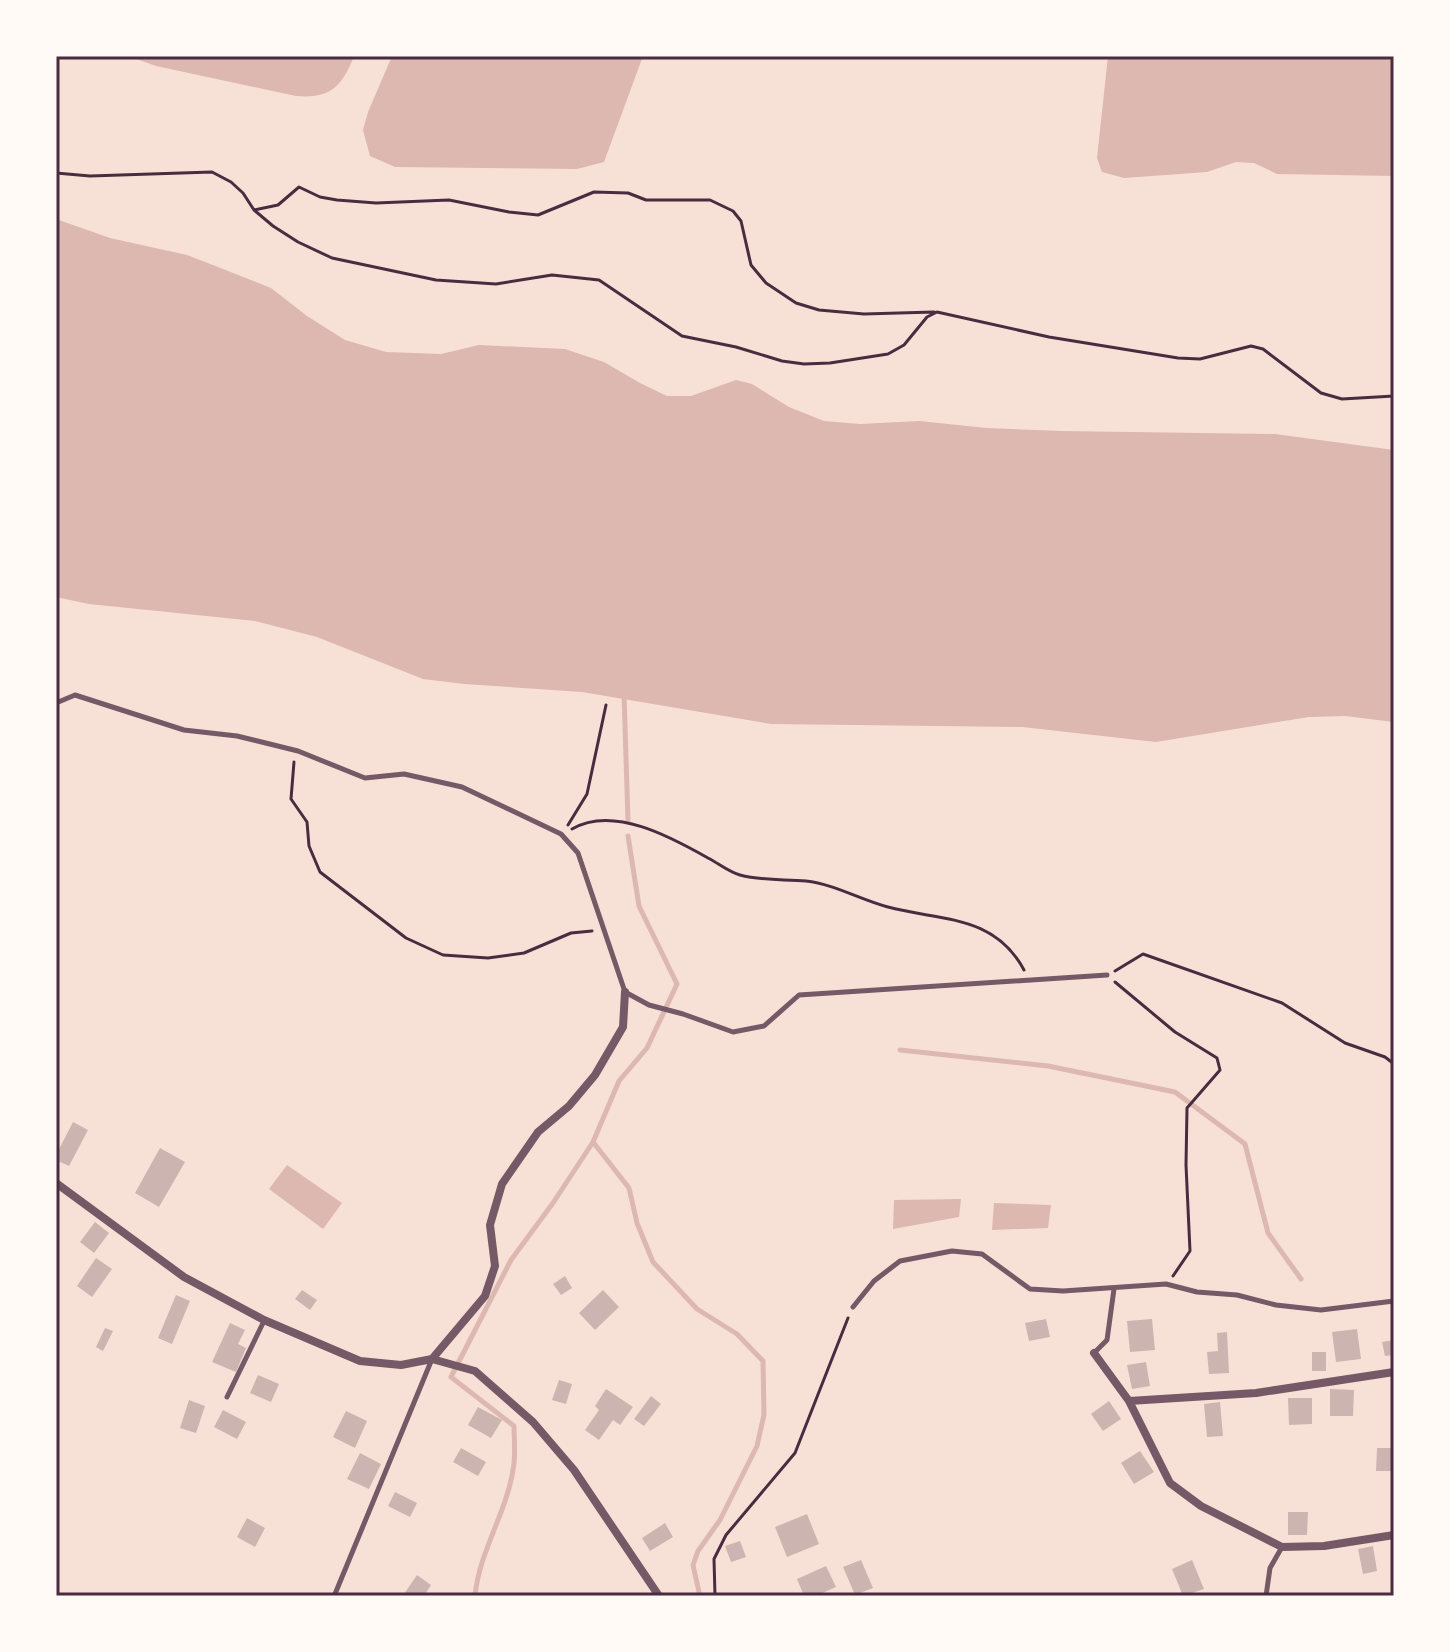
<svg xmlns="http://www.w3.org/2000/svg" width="1450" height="1652" font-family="'Golos Text',sans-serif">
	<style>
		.water { fill: #dcb8b0 }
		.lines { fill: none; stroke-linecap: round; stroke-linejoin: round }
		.stream { stroke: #dcb8b0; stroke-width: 5 }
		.building { fill: #ccb4b1 }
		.path { stroke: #4a2c40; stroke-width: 3 }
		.service { stroke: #755966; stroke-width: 5 }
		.minor { stroke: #755966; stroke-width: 8 }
		.neatline { fill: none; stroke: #4a2c40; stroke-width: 3 }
	</style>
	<rect width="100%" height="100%" fill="#f7e1d7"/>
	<path class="water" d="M128,56H354C342,87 330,99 296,96L156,66Z
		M392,56H643L604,162L577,169L395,167L370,156L363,130L368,112Z
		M1108,56H1394V176L1277,174L1254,163L1236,162L1207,172L1124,178L1102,172L1097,158Z
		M56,219L110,238L187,255L218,267L271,288L307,316L345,340L386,352L441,354L479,345L565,349L604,362L640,383L667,396H691L736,380L752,384L789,407L824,421L860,424L919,421L987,428L1061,431L1275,434L1394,450V722L1345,716L1309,717L1156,742L1022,727L771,724L582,692L464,684L423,679L317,637L255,621L89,604L56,597Z
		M287,1165L342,1203L323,1229L269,1189Z
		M961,1199L959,1217L893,1229L894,1200Z
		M994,1203L1051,1205L1048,1228L992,1230Z"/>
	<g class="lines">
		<path class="stream" d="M624,694L628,821
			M900,1050L1048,1066L1175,1092L1245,1144L1268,1233L1301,1279
			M593,1142L629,1188L637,1223L653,1262L697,1309L737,1334L763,1361L764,1415L757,1446L720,1520L698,1551L693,1565L699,1592
			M475,1596C479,1552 506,1514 513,1470C516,1456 514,1440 514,1426L451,1377L511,1260L553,1203L593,1142L619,1081L647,1048L677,984L639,906L628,836"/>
	</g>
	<path class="building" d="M73,1122L88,1130L69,1166L56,1160V1155Z
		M160,1148L185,1162L159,1207L135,1193Z
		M95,1222L109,1233L94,1253L80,1242Z
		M96,1258L112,1269L92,1297L77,1286Z
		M565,1276L572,1288L561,1295L553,1284Z
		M302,1290L317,1300L310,1310L295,1299Z
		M603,1290L619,1307L595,1330L579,1313Z
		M176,1295L190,1301L172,1344L158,1338Z
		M1046,1319L1050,1337L1029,1341L1025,1323Z
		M1152,1319L1155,1350L1130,1352L1127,1321Z
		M230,1323L245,1330L238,1344L246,1348L236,1372L212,1362Z
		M105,1328L113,1331L103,1351L96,1347Z
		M1357,1329L1361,1359L1336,1362L1332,1332Z
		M1227,1332L1229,1373L1209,1374L1207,1352L1218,1351L1217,1333Z
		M1394,1340V1355L1385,1356L1382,1342Z
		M1312,1352H1326V1371H1312Z
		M1146,1362L1150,1386L1132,1389L1127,1365Z
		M258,1375L279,1384L271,1402L250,1393Z
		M559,1380L572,1384L566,1404L552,1400Z
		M606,1389L633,1407L620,1425L613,1420L599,1440L585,1430L599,1410L595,1406Z
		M1330,1389L1354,1390L1353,1416H1330Z
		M651,1396L661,1404L644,1426L634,1419Z
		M1288,1398H1312V1424L1289,1425Z
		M189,1400L205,1406L196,1433L180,1428Z
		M1109,1401L1121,1419L1103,1431L1091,1414Z
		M1220,1402L1223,1436L1207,1437L1204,1404Z
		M478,1407L502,1420L491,1438L468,1425Z
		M223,1410L246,1422L237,1439L214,1427Z
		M346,1411L367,1421L355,1448L333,1437Z
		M461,1448L486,1462L478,1476L453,1462Z
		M1377,1448H1394V1471H1376Z
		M1140,1451L1154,1472L1134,1484L1121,1463Z
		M360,1453L381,1464L369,1489L347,1479Z
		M395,1492L417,1503L410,1517L388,1506Z
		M1288,1512H1308L1307,1535H1288Z
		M807,1514L819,1544L787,1557L775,1527Z
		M247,1518L265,1528L255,1547L237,1537Z
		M665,1523L673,1537L650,1551L642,1538Z
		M740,1541L746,1557L731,1562L725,1546Z
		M1373,1546L1377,1571L1363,1574L1358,1549Z
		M861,1560L873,1588L855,1595L843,1567Z
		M1192,1560L1204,1589L1183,1596L1172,1569Z
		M826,1566L836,1587L816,1596H804L797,1579Z
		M417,1575L431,1585L424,1596H407L404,1594Z"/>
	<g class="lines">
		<path class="path" d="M56,173L90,176L212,172L231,182L243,193L254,210L273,226L298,242L332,258L436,280L496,284L552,275L599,280L682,336L736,347L782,361L804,364L830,363L888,354L904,345L927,317L937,312L1049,337L1178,358L1200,359L1251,346L1263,349L1321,393L1342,399L1394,396
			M254,210L278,205L299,187L320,197L337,200L376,203L449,200L509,212L538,215L594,192L628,193L646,200H710L733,211L741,221L751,265L766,283L796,303L819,310L864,314L934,312
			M294,762L291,799L307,822L309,846L320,872L406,938L443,955L488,958L524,953L571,933L592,931
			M568,825L587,794L606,705
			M572,829C613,805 671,837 708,858C718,863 729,872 740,875C762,881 784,879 806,881C834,884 861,900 888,907C940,921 994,914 1024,970
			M1115,971L1143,954L1282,1003L1345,1043L1385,1057L1394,1064
			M1115,982L1175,1032L1217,1058L1220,1070L1187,1108L1186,1165L1190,1251L1173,1276
			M715,1596L714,1559L726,1535L795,1453L848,1318"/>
		<path class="service" d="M56,703L75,695L184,730L237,736L298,751L365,778L404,774L462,787L561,834L578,853L625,992L649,1005L683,1014L733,1032L764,1026L799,995L1107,975
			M853,1307L874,1281L900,1261L952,1251L982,1254L1030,1289L1063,1291L1166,1284L1197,1292L1237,1295L1276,1305L1321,1310L1394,1301
			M1095,1352L1107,1340L1114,1289
			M227,1397L264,1321
			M335,1594L432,1359
			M1266,1596L1270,1568L1282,1547"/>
		<path class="minor" d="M56,1183L184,1277L264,1320L360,1361L401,1365L432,1359L475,1371L533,1422L574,1470L659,1596
			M1094,1353L1129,1401
			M432,1359L485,1296L495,1266L490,1225L502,1184L538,1132L569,1106L595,1075L623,1027L625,992
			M1394,1372L1256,1393L1129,1401L1170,1483L1201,1506L1282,1547L1324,1546L1394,1535"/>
	</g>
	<rect width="1450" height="1652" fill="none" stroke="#fffaf5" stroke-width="116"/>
	<rect x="58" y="58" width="1334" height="1536" class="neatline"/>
</svg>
